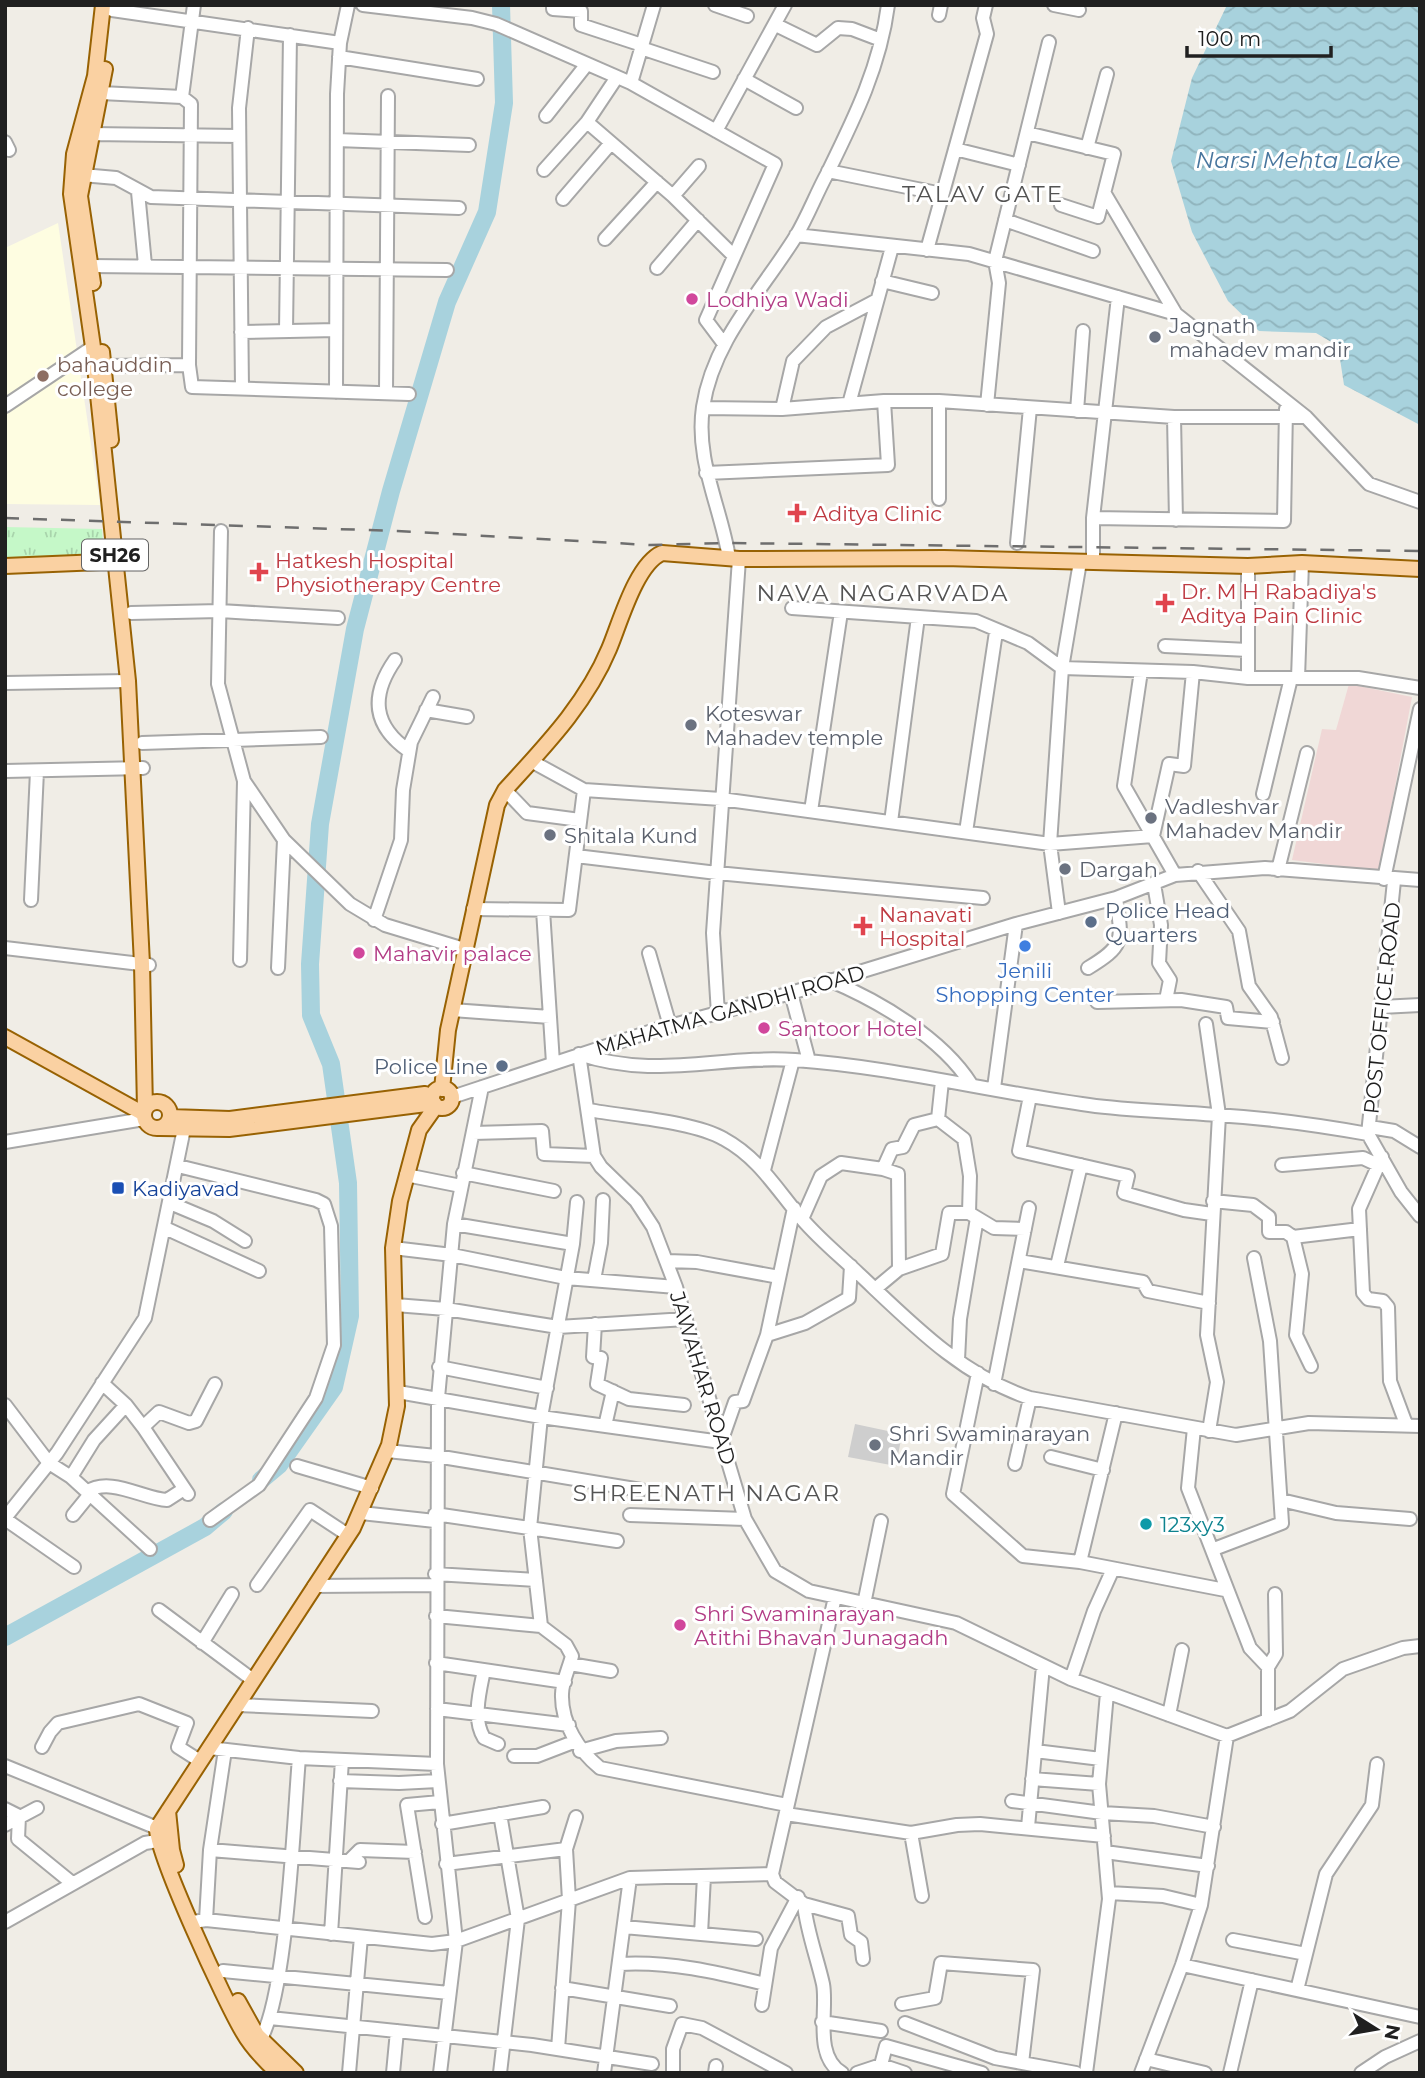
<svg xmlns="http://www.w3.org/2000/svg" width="1425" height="2078" font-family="Montserrat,sans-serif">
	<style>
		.commercial { fill: #f0d7d6 }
		.education { fill: #fefde1 }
		.religious { fill: #cecece }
		.park { fill: url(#park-tufts) }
		.water { fill: url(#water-waves) }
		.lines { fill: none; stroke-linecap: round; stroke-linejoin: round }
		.river { stroke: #a8d2dd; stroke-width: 18 }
		.minor-casing { stroke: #a7a7a7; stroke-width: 16 }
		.major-casing { stroke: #986203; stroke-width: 18 }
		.minor { stroke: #fff; stroke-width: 12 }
		.major { stroke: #fad1a2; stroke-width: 14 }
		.rail { stroke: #6e6e6e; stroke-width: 2.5; stroke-dasharray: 14 14; stroke-linecap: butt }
		.hotel-dot { fill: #d1479c; stroke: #fff; stroke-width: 2.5 }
		.worship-dot { fill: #6b7280; stroke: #fff; stroke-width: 2.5 }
		.education-dot { fill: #8d6e63; stroke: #fff; stroke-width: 2.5 }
		.health-dot { fill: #e0444e; stroke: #fff; stroke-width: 2.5 }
		.service-dot { fill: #5c6f8a; stroke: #fff; stroke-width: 2.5 }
		.shop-dot { fill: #3f7fe0; stroke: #fff; stroke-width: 2.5 }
		.transit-dot { fill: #1a4fb4; stroke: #fff; stroke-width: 2.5 }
		.culture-dot { fill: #0f9aa8; stroke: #fff; stroke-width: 2.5 }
		.labels { text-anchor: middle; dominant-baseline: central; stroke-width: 6; stroke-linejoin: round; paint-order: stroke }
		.shield { fill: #fff; stroke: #636363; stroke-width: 2 }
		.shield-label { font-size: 19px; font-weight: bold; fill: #202020 }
		.hotel-label { font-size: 21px; fill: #b23c85; stroke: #fff; text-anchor: start }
		.worship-label { font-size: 21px; fill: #5b616d; stroke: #fff; text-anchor: start }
		.education-label { font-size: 21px; fill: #785e54; stroke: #fff; text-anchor: start }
		.health-label { font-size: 21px; fill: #be3a42; stroke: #fff; text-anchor: start }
		.service-label { font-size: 21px; fill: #4e5e75; stroke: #fff; text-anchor: start }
		.shop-label { font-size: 21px; fill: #366cbe; stroke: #fff }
		.street-label { font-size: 21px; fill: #202020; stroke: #fff }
		.transit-label { font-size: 21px; fill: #164399; stroke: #fff; text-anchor: start }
		.culture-label { font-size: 21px; fill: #0d838f; stroke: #fff; text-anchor: start }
		.water-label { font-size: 23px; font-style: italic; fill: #48769e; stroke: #fff }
		.neighbourhood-label { font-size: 23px; letter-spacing: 2px; fill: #535353; stroke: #fff }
	</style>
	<defs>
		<pattern id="park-tufts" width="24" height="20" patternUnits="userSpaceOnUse" patternTransform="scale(1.75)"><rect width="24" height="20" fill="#c5f8c8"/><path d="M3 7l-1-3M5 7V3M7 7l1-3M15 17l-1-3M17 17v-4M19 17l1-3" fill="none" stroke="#a9d4ac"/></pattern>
		<pattern id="water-waves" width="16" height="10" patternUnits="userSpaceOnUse" patternTransform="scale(1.75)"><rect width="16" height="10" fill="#a8d2dd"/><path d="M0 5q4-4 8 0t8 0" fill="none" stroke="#90b4bd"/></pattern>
	</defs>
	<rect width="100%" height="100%" fill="#f0ede6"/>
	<path class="commercial" d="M1349,684L1412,697L1379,871L1292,860L1322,729L1336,730Z"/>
	<path class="education" d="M58,223L100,505L5,504V248Z"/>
	<path class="religious" d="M855,1424L902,1434L896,1466L848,1457Z"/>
	<path class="park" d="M5,527L102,529L104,556L5,559Z"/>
	<path class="water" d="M1227,5H1420V425L1344,385L1338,346L1316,333L1259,331L1228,301L1192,232L1171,161L1192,78Z"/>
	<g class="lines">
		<path class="river" d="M261,1480L279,1465L334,1387L350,1316L348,1183L331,1064L311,1015L310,964L320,824L355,629L391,491L447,302L487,212L504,103L501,5
			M5,1637L205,1527L224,1511"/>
		<defs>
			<path id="minor" d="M194,5L182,97L191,104L189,365L192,387L409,394
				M363,5L472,18L496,24L631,83L775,164L706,320L724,344
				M553,5V9L581,11V25L642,45
				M715,5L747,16
				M1054,5L1079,10
				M112,10L340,43
				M939,15L941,5
				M776,25L817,45L838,28L852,29L881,40
				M641,48L713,72
				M339,57L477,79
				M744,79L796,108
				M631,83L654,5
				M101,93L182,97
				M546,116L587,64
				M587,122L673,196L734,256
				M716,131L785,5
				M1027,133L1114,154L1098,217L1061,205
				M86,137L91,134L239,136
				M337,140L469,145
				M5,142L9,150
				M1087,148L1107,74
				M955,149L1019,165
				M544,170L587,122L617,77
				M828,171L942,194
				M82,175L116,178L151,197L459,208
				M138,192L145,265
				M1105,194L1176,314L1306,417L1369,484L1420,502
				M673,196L699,166
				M563,199L611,143
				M1005,220L1093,251
				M796,235L969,254L1176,314
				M605,239L657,182
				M927,250L987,34L983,18L986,5
				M91,266L447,270
				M657,268L698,220
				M882,281L932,293
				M286,331L290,35
				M241,332L336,330
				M104,366L189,365
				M242,388L239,108L248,28
				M336,392L337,94L340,43L348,5
				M386,393L388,96
				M849,404L892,247
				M987,405L999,283L995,261L1049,42
				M5,406L93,347
				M703,408L782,409L884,401H939L1174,417H1306
				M782,409L793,361L826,327L877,300
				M1077,411L1083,331
				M1174,417L1176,520
				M706,473L888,465L884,401
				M939,499V401
				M1093,518L1284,521L1286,409
				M221,531L218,684L244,781L284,840L350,904L385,925L464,949
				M1017,543L1030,408
				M729,558C721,507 695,460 703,407C713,340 762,291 796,236C808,216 816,194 827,174C854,119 880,67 888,5
				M1093,562V518L1118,297
				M1248,566V678
				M792,608L976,621L1028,643L1062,668L1193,672L1248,678H1358L1420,688
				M131,613L220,611L338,618
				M1165,646L1248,650
				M395,660C370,696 373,726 409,751
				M1141,671L1124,786L1175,875
				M1298,678L1302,563
				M5,683L128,681
				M426,710L467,717
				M142,743L321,737
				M531,761L584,790L721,799L1050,844L1153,836L1169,764L1184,766L1193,672
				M5,771L143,768
				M505,790L527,813L580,820
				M1263,794L1291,678
				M811,811L841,612
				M891,822L918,617
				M966,832L996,632
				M576,856L717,873L983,898
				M1278,870L1307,753
				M1198,871L1239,931L1249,986L1271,1017L1282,1058
				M1384,879L1420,709
				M1154,884L1161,925L1159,963L1170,980L1166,1000
				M31,900L37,771
				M473,909L569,910L584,790
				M543,910L553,1063
				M1059,913L1050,844L1062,668L1080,562
				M374,920L401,840L403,790L411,742L433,697
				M5,948L149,965
				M649,953L670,1026
				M240,960L244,781
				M278,968L284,840
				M1088,968C1126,945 1122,940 1116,898
				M829,980C879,1001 942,1038 971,1084
				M791,993L809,1061
				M1097,1002L1181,1000L1226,1007L1228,1018L1273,1022
				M1381,1007L1420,1005
				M452,1010L550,1017
				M718,1014L713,933L739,559
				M1206,1024L1219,1115L1207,1335L1217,1382L1209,1431
				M994,1088L1016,924
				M1030,1096L1019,1151L1128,1176L1124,1193L1184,1210L1212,1214
				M452,1097L655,1030L791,993L1016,924L1116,898L1175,875L1265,868L1420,880
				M589,1110C626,1117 693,1121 724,1139C759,1158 777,1190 802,1219C819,1239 840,1256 859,1274C911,1323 962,1376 1030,1398L1236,1435L1309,1423L1420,1426
				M938,1119L964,1139L970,1176L969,1213L994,1228L1025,1229
				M1370,1127L1394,1131L1420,1147
				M473,1133L542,1131L544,1154L594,1156
				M1368,1134L1394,881
				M5,1142L144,1119
				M1382,1157L1359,1209L1363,1293L1368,1299L1383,1301L1388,1307L1390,1381L1406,1424
				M1282,1165L1363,1158L1378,1165
				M178,1166L316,1200L324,1204L331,1226L334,1345L316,1398L259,1485L210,1520
				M764,1170L793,1060
				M463,1173L554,1191
				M406,1175L461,1186
				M1213,1201L1253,1205L1269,1217V1232H1286L1293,1237L1360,1229
				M577,1202L573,1244L541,1417L530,1528L541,1626L566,1645L572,1656C569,1668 562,1682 562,1694C561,1723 579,1751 600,1768L787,1805
				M170,1203L213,1221L245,1241
				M802,1219L821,1176L841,1163L883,1169L892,1149L903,1147L914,1125L938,1119L942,1081
				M454,1224L573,1244
				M165,1228L259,1271
				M1293,1237L1302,1274L1296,1335L1311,1366
				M393,1248L452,1255L566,1278L676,1287
				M667,1261L697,1262L779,1277
				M1019,1261L1143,1282L1148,1291L1209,1303
				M1057,1266L1081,1165
				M899,1269L942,1254L949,1213H969
				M594,1280L601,1243L603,1200
				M875,1289L899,1269L898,1174L883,1169
				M395,1305L446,1309L558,1327L686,1319
				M595,1324L593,1357L601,1358L597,1384L629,1399L684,1405
				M767,1335L805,1323L849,1298L851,1266
				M958,1360L960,1319L977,1218
				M439,1367L547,1388
				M978,1373L953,1494L1023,1556L1080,1562L1225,1590
				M102,1383L126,1405L143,1427L188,1494
				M994,1384L1029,1208
				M398,1392L541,1417L721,1442L735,1402L743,1401L767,1335L794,1208
				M5,1405L49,1463L71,1477L150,1549
				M605,1426L613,1391
				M143,1427L159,1412L189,1423L196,1421L215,1384
				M1194,1428L1188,1488L1250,1648L1268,1667V1720
				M387,1451L436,1456L641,1490
				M1051,1457L1103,1470
				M1015,1464L1030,1398
				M297,1466L372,1488
				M71,1477L94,1440L126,1405
				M87,1492C109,1476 144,1499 167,1500L184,1489
				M1281,1500L1336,1513L1410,1519
				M361,1513L435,1521
				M435,1514L617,1541
				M73,1515L90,1494
				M630,1515L745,1519
				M5,1518L57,1453L145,1318L186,1119
				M5,1519L74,1567
				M1214,1549L1282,1523L1270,1341L1254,1258
				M1080,1562L1116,1413
				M435,1574L536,1580
				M257,1585L310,1510L348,1535
				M314,1586L436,1585
				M835,1597L772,1874L775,1882L804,1904C807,1932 817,1957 823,1984C828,2009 813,2056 842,2073
				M864,1604L881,1521
				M159,1610L253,1680
				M436,1616L541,1626
				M202,1643L232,1594
				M436,1663L565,1682
				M570,1664L611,1671
				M1268,1667L1276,1654L1275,1594
				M484,1670C480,1690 472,1719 484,1738L498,1744
				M1071,1679L1094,1611L1113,1569
				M237,1705L372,1711
				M437,1709L569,1725
				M1169,1715L1182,1650
				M1227,1736L1071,1679L956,1623L809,1591L775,1571L745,1519L676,1287L653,1227L636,1201L601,1167L594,1156L579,1054C656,1080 719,1055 795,1060C894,1067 991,1092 1089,1105C1131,1111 1174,1111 1216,1115C1267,1118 1318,1125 1368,1134L1401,1192L1420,1216
				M42,1747L50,1732L58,1723L139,1704L187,1723L178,1747L200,1761
				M209,1748L299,1758L437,1764
				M580,1751L616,1741L661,1738
				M1035,1751L1101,1759
				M514,1756H537L576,1741
				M5,1766L167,1832
				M1032,1779L1099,1784
				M340,1781L399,1783L438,1781
				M1012,1801L1102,1813L1154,1816L1214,1827
				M5,1809L19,1816L18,1839L72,1883
				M500,1814L518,1919L500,2073
				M786,1814L911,1833L957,1825L980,1824L1104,1836
				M442,1824L543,1807
				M5,1825L37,1808
				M1028,1827L1043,1666
				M911,1833L922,1896
				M210,1850L359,1862
				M1105,1852L1208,1866
				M349,1861L360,1850L415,1852
				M446,1864L566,1849
				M1109,1893L1163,1896L1201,1905
				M804,1904L848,1916L851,1935L861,1942L863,1959
				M425,1917L407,1805L440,1802
				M206,1920L210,1850L225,1750
				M5,1922L145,1843L169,1839
				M193,1922L206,1920L432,1944L456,1941L630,1878L772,1874
				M624,1927L756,1939
				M331,1934L342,1760
				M701,1934L704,1876
				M1233,1940L1306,1954
				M619,1964C669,1961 716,1972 765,1984
				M1182,1965L1420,2017
				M223,1971L449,1993
				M562,1988L670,2006
				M1297,1990L1326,1874L1372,1805L1377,1764
				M902,2004L935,1998L941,1963L1033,1970L1022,2063
				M762,2005L771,1948L798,1897
				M270,2018L532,2045L652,2064
				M822,2022L881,2031
				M905,2023L995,2058L1076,2073
				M256,2046C287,2012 294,1812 299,1758
				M558,2049L569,1900L566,1849L576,1817
				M1146,2059L1205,2073
				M881,2065L886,2046L982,2073
				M349,2073L361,1937
				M393,2073L397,2031
				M440,2073L456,1941L437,1764L438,1398L454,1224L482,1087
				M604,2073L630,1878
				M673,2073V2049L682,2024L702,2028L786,2073
				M715,2073L716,2066
				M857,2073L881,2065L905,2073
				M1086,2073L1109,1899L1099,1784L1107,1693
				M1141,2073L1182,1965L1201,1905L1227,1736L1290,1711L1343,1669L1403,1648L1420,1646
				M1230,2073L1252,1980
				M1361,2073L1385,2057L1420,2041"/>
			<path id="major" d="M103,5L95,76L74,154L71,194L93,347L128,681L142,964L145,1109
				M93,283L80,196L105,69
				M102,352L111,440
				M5,566L124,561
				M5,1037L144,1114
				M432 1098a10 10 0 1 1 20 0a10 10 0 1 1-20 0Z
				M442,1089L448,1030L497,805L505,790C545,746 586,704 609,649C620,623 636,564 662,553L739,559L944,558L1248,566L1302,563L1420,569
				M144 1115a13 13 0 1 1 26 0a13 13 0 1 1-26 0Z
				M170,1117L230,1119L425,1094
				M160,1128L229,1129L434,1103
				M168,1811L172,1850L176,1865
				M238,2001L257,2035L296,2073
				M278,2073C265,2061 252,2048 243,2032C226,2004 156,1853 157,1828L353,1528L389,1445L397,1406L393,1248L400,1201L419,1130L436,1106"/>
		</defs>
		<use href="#minor" class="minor-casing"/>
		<use href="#major" class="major-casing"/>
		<use href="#minor" class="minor"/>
		<use href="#major" class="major"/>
		<path class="rail" d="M5,518L397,531L650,545L727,543L1420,551"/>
	</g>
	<g class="hotel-dot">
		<circle cx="692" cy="299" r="7"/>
		<circle cx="359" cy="953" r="7"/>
		<circle cx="764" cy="1028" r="7"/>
		<circle cx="680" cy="1625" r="7"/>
	</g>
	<g class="worship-dot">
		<circle cx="1155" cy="337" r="7"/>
		<circle cx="691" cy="725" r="7"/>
		<circle cx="1151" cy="818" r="7"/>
		<circle cx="550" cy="835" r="7"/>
		<circle cx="1065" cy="869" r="7"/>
		<circle cx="875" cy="1445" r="7"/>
	</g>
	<circle class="education-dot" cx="43" cy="376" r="7"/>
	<g class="health-dot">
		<path d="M793.5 502.5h7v7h7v7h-7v7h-7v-7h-7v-7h7z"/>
		<path d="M255.5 561.5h7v7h7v7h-7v7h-7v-7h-7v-7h7z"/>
		<path d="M1161.5 592.5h7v7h7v7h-7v7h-7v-7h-7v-7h7z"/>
		<path d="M859.5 915.5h7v7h7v7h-7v7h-7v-7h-7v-7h7z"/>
	</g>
	<g class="service-dot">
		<circle cx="1091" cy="922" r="7"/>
		<circle cx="502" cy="1066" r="7"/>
	</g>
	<circle class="shop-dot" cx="1025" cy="946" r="7"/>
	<rect class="transit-dot" x="111" y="1181" width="14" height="14" rx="3.5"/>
	<circle class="culture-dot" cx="1146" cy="1524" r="7"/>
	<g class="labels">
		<rect class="shield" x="82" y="539.5" width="66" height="31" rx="5"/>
		<g class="shield-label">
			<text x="115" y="555">SH26</text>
		</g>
		<g class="hotel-label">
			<text x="706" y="299">Lodhiya Wadi</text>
			<text x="373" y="953">Mahavir palace</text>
			<text x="778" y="1028">Santoor Hotel</text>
			<text x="694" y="1613">Shri Swaminarayan<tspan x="694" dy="24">Atithi Bhavan Junagadh</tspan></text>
		</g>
		<g class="worship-label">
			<text x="1169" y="325">Jagnath<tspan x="1169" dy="24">mahadev mandir</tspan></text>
			<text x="705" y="713">Koteswar<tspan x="705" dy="24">Mahadev temple</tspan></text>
			<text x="1165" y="806">Vadleshvar<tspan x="1165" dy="24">Mahadev Mandir</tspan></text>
			<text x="564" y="835">Shitala Kund</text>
			<text x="1079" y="869">Dargah</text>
			<text x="889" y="1433">Shri Swaminarayan<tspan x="889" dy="24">Mandir</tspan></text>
		</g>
		<g class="education-label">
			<text x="57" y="364">bahauddin<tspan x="57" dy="24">college</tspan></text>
		</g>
		<g class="health-label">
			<text x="813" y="513">Aditya Clinic</text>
			<text x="275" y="560">Hatkesh Hospital<tspan x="275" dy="24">Physiotherapy Centre</tspan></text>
			<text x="1181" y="591">Dr. M H Rabadiya's<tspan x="1181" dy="24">Aditya Pain Clinic</tspan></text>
			<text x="879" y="914">Nanavati<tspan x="879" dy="24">Hospital</tspan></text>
		</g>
		<g class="service-label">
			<text x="1105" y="910">Police Head<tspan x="1105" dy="24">Quarters</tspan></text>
			<text x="488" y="1066" text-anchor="end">Police Line</text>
		</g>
		<g class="shop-label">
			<text x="1025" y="970">Jenili<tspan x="1025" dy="24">Shopping Center</tspan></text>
		</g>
		<g class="street-label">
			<text transform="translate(1382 1008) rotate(-84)">POST OFFICE ROAD</text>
			<text transform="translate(730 1010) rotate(-16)">MAHATMA GANDHI ROAD</text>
			<text transform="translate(703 1378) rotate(73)">JAWAHAR ROAD</text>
		</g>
		<g class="transit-label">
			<text x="132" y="1188">Kadiyavad</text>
		</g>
		<g class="culture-label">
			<text x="1160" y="1524">123xy3</text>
		</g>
		<g class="water-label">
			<text x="1298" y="160">Narsi Mehta Lake</text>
		</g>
		<g class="neighbourhood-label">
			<text x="983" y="194">TALAV GATE</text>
			<text x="883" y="593">NAVA NAGARVADA</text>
			<text x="707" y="1493">SHREENATH NAGAR</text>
		</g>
	</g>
	<rect width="1425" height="2078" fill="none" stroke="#202020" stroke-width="14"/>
	<g transform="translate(1376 2029) rotate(101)" stroke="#ffffff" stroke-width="5" paint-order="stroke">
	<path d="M0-5L12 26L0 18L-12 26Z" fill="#202020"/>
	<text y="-10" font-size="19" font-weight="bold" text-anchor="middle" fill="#202020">N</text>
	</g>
	<path d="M1187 46v10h144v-10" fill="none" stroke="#202020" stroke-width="3.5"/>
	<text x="1198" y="46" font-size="21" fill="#202020" stroke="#ffffff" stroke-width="5" paint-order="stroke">100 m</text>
</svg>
